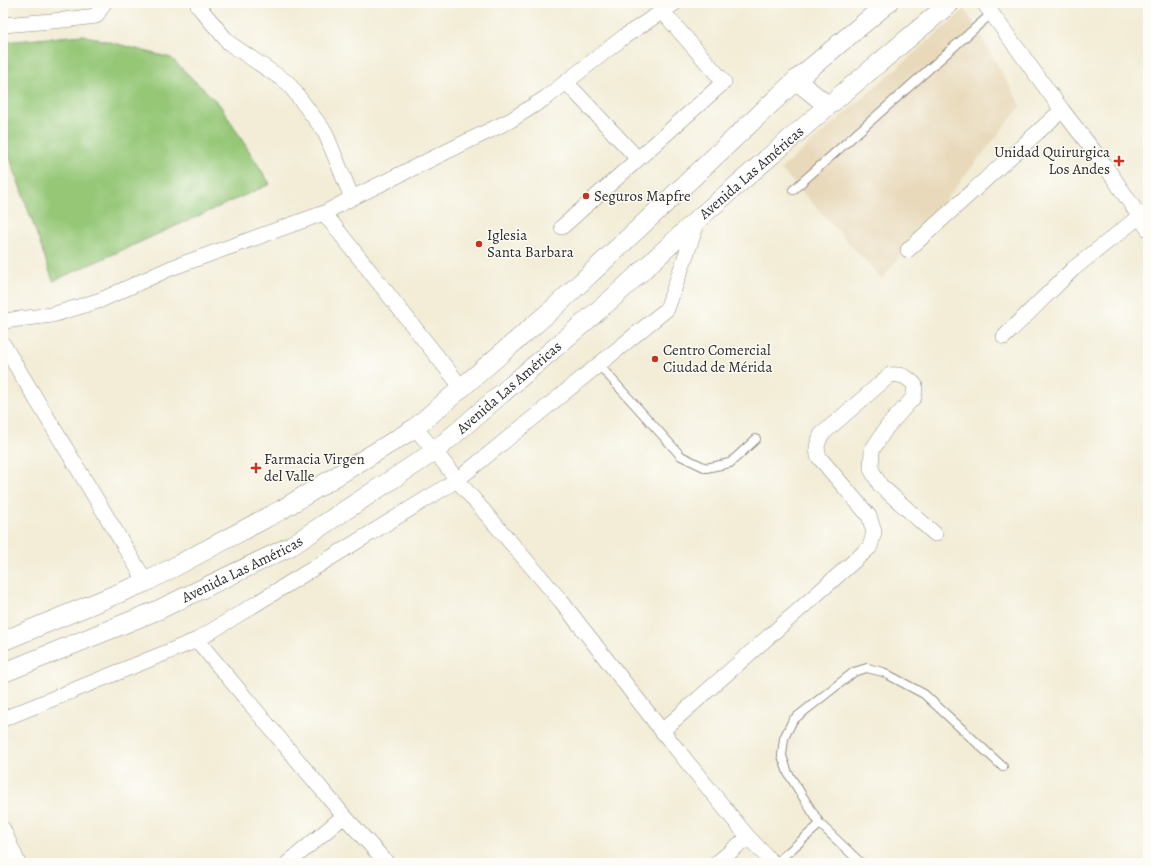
<svg xmlns="http://www.w3.org/2000/svg" width="1151" height="866" font-family="Alegreya,serif">
	<style>
		.built { fill: #e8d9ba }
		.green { fill: #95c777; stroke: #607951 }
		.lines { fill: none; stroke-linecap: round; stroke-linejoin: round }
		.service-casing { stroke: #8f8c81; stroke-width: 10 }
		.minor-casing { stroke: #8f8c81; stroke-width: 16 }
		.tertiary-casing { stroke: #8f8c81; stroke-width: 20 }
		.service { stroke: #fff; stroke-width: 8 }
		.minor { stroke: #fff; stroke-width: 15 }
		.tertiary { stroke: #fff; stroke-width: 19 }
		.poi-dot { fill: #c8321e; stroke: #fdfcf7; stroke-width: 1.5 }
		.labels { text-anchor: middle; dominant-baseline: central; stroke-width: 3; stroke-linejoin: round; paint-order: stroke }
		.poi-label { font-size: 15px; fill: #2b2b2b; stroke: #fdfcf7; text-anchor: start }
		.street-label { font-size: 15px; fill: #2b2b2b; stroke: #fdfcf7 }
	</style>
	<rect width="100%" height="100%" fill="#fdfcf7"/>
	<filter id="ink" filterUnits="userSpaceOnUse"><feTurbulence type="fractalNoise" baseFrequency=".025" numOctaves="2"/><feDisplacementMap in="SourceGraphic" scale="8" xChannelSelector="R" yChannelSelector="G"/><feConvolveMatrix kernelMatrix="1 2 1 2 8 2 1 2 1" color-interpolation-filters="sRGB"/></filter>
	<filter id="wash" filterUnits="userSpaceOnUse"><feTurbulence type="fractalNoise" baseFrequency=".012" numOctaves="4" result="noise"/><feDisplacementMap in="SourceGraphic" scale="16" xChannelSelector="R" yChannelSelector="G"/><feGaussianBlur stdDeviation="0.9" result="paint"/><feColorMatrix in="noise" values="0 0 0 0 0 0 0 0 0 0 0 0 0 0 0 0 0 1.4 0 .05"/><feComposite in="paint" operator="in"/></filter>
	<g filter="url(#wash)">
		<rect width="100%" height="100%" fill="#f3edd7"/>
		<path class="built" d="M965,9L1021,106L882,279L781,169Z"/>
		<path class="green" d="M83,35L171,58L220,105L270,184L53,281L3,138V42Z"/>
	</g>
	<g filter="url(#ink)">
		<g class="lines">
			<defs>
				<path id="service" d="M793,190L992,13
					M599,365L681,456L706,468L730,463L756,439
					M820,824L861,863
					M776,863L820,824L788,773L782,756L784,738L793,720L854,672L867,668L883,672L924,694L1003,767"/>
				<path id="minor" d="M198,3V6L229,43L288,83L325,132L352,198
					M984,3L1062,110L1104,164L1148,229
					M3,25L64,20L96,16L104,3
					M566,82L638,159
					M324,213L462,388
					M562,227L724,82L662,11
					M908,250L1062,110
					M3,321L52,315L101,300L171,268L324,213L352,198L511,120L547,97L625,36L675,3
					M1004,337L1073,269L1140,216L1148,212
					M3,344L146,582
					M415,428L435,451L457,480L561,601L662,731L748,837L773,863
					M197,640L344,816L288,863
					M3,719L197,640L457,480L667,309L699,218
					M662,731L870,547L874,532L869,516L818,456L817,446L821,435L890,375C903,374 907,377 915,385L914,397L887,427L872,450L871,469L880,485L935,534
					M344,816L387,863
					M3,829L18,863
					M717,863L748,837"/>
				<g id="tertiary">
					<path d="M796,80L828,106"/>
					<path d="M3,641L146,582L281,510L415,428L555,307L796,80L888,3"/>
					<path id="s1" d="M3,673L158,610L291,546L435,451L615,296L699,218L828,106L950,3"/>
				</g>
			</defs>
			<use href="#service" class="service-casing"/>
			<use href="#minor" class="minor-casing"/>
			<use href="#tertiary" class="tertiary-casing"/>
			<use href="#service" class="service"/>
			<use href="#minor" class="minor"/>
			<use href="#tertiary" class="tertiary"/>
		</g>
	</g>
	<g class="poi-dot">
		<path d="M1117 155h4v4h4v4h-4v4h-4v-4h-4v-4h4z"/>
		<circle cx="586" cy="196" r="4"/>
		<circle cx="479" cy="244" r="4"/>
		<circle cx="655" cy="359" r="4"/>
		<path d="M254 462h4v4h4v4h-4v4h-4v-4h-4v-4h4z"/>
	</g>
	<g class="labels">
		<g class="poi-label">
			<text x="1110" y="152" text-anchor="end">Unidad Quirurgica<tspan x="1110" dy="17">Los Andes</tspan></text>
			<text x="594" y="196">Seguros Mapfre</text>
			<text x="487" y="235">Iglesia<tspan x="487" dy="17">Santa Barbara</tspan></text>
			<text x="663" y="350">Centro Comercial<tspan x="663" dy="17">Ciudad de Mérida</tspan></text>
			<text x="264" y="459">Farmacia Virgen<tspan x="264" dy="17">del Valle</tspan></text>
		</g>
		<g class="street-label">
			<text stroke="none"><textPath href="#s1" startOffset="909">Avenida Las Américas</textPath></text>
			<text stroke="none"><textPath href="#s1" startOffset="585">Avenida Las Américas</textPath></text>
			<text stroke="none"><textPath href="#s1" startOffset="261">Avenida Las Américas</textPath></text>
		</g>
	</g>
	<rect width="1151" height="866" fill="none" stroke="#fdfcf7" stroke-width="16"/>
</svg>
